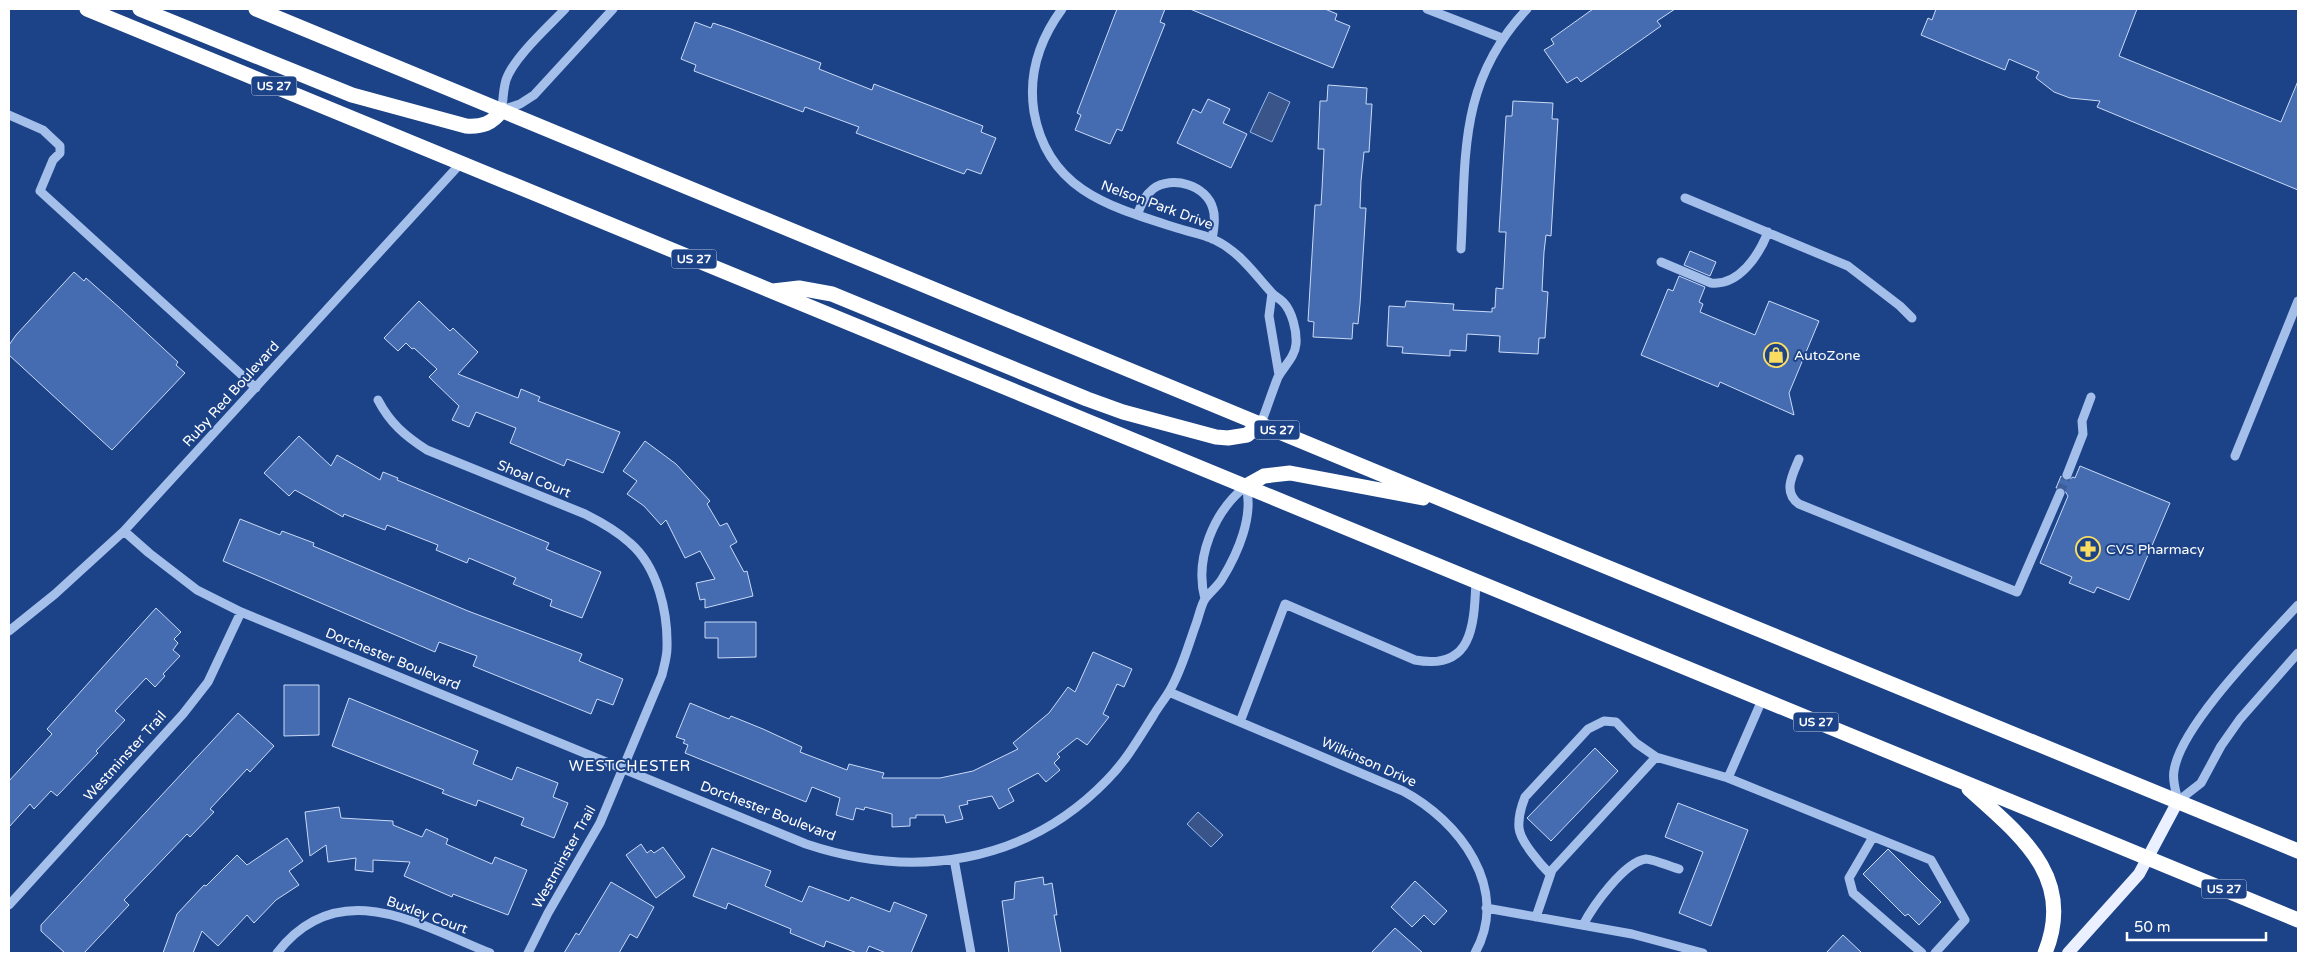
<svg xmlns="http://www.w3.org/2000/svg" width="2307" height="962" font-family="'Varela Round',sans-serif">
	<style>
		.water { fill: #395488; stroke: #98b9ed }
		.building { fill: #456bb0; stroke: #cadbf8 }
		.lines { fill: none; stroke-linecap: round; stroke-linejoin: round }
		.minor-tunnel { stroke: #3e5e99; stroke-width: 9; stroke-dasharray: 9 4.5; stroke-linecap: butt }
		.minor { stroke: #a5bfeb; stroke-width: 9 }
		.major { stroke: #eaf0ff; stroke-width: 12 }
		.highway { stroke: #fff; stroke-width: 15 }
		.labels { text-anchor: middle; dominant-baseline: central; stroke-width: 4; stroke-linejoin: round; paint-order: stroke }
		.shield { fill: #1c4287; stroke: #bbc6db; stroke-width: 1 }
		.shield-label { font-size: 12px; font-weight: bold; fill: #fff }
		.street-label { font-size: 14px; fill: #fff; stroke: #1c4287 }
		.poi-label { font-size: 14px; fill: #fff; stroke: #1c4287; text-anchor: start }
		.neighbourhood-label { font-size: 15px; letter-spacing: 1px; fill: #fff; stroke: #1c4287 }
	</style>
	<rect width="100%" height="100%" fill="#1c4287"/>
	<path class="water" d="M1269,92L1290,102L1272,142L1250,132Z
		M1198,812L1223,835L1211,847L1187,824Z"/>
	<path class="building" d="M1117,9H1165L1160,22L1165,24L1122,131L1117,129L1110,144L1075,130L1081,115L1077,113Z
		M1190,9H1325L1337,14L1335,20L1350,26L1333,68Z
		M1593,9H1675L1657,21L1661,26L1604,66L1581,82L1577,77L1567,83L1544,50L1554,44L1551,39Z
		M1936,9H2137L2119,56L2281,122L2298,81V190L2097,107L2100,101L2070,98L2054,92L2036,78L2039,72L2009,59L2005,70L1921,35L1928,18L1932,20Z
		M695,22L711,28L713,23L731,29L821,63L819,69L872,90L874,84L983,126L981,132L996,138L981,174L967,169L964,174L856,133L859,127L805,107L803,112L694,71L696,65L681,59Z
		M1328,85L1367,88L1366,104H1372L1369,152H1364L1361,181L1360,208H1366L1360,304L1358,324L1353,323L1352,339L1313,337L1314,322L1308,321L1315,205H1321L1322,189L1324,149H1318L1320,101H1327Z
		M1208,99L1230,109L1223,123L1247,134L1231,168L1177,143L1193,109L1201,113Z
		M1513,101L1553,103L1552,119H1558L1551,236L1546,235L1544,252L1542,291L1548,292L1545,338H1539L1538,354L1499,352L1500,336L1467,334L1466,351L1450,350V356L1402,353L1403,347L1387,346L1389,306L1405,307L1406,301L1454,304L1453,310L1492,312V308H1495L1496,288L1503,289L1506,232H1499L1506,116H1512Z
		M1690,251L1716,262L1710,276L1684,265Z
		M74,272L84,281L86,278L121,309L178,362L176,365L185,373L112,450L9,355V345L16,335Z
		M1679,276L1705,287L1699,302L1703,304L1700,312L1755,335L1769,301L1819,321L1789,393L1794,415L1720,382L1718,387L1641,355L1668,289L1673,291Z
		M419,301L450,331L453,328L478,352L458,374L518,398L521,389L540,397L538,401L620,432L603,473L567,459L564,466L510,443L516,428L476,412L469,427L452,420L459,406L429,377L437,369L414,348L412,349L406,343L398,351L384,338Z
		M299,436L331,466L337,455L380,480L383,472L398,478L397,480L549,543L546,549L601,572L582,618L550,606L552,600L513,584L516,578L469,558L467,563L436,550L438,545L387,525L385,530L344,514L343,517L295,490L289,496L264,473Z
		M645,441L676,464L710,501L707,504L720,526L727,523L737,542L730,546L744,572L747,571L753,596L705,608V599L700,600L696,583L715,579L700,551L685,558L666,520L661,525L644,506L627,494L637,481L623,471Z
		M2080,466L2170,503L2129,600L2097,587L2094,593L2069,583L2072,577L2040,563L2068,496L2063,488H2056L2061,476L2067,481L2073,477L2075,478Z
		M240,519L280,535L282,531L314,543L313,546L468,611L582,654L579,661L623,679L613,705L597,699L591,714L473,666L477,656L439,642L435,652L223,561Z
		M156,608L181,632L174,639L178,643L173,650L180,656L163,674L165,676L155,687L146,678L115,711L125,720L96,751L98,753L57,796L51,791L34,809L30,804L9,827V781L52,734L47,729Z
		M705,622H756V657L718,658V638H705Z
		M1093,652L1132,669L1124,687L1117,684L1103,714L1109,717L1087,745L1077,738L1057,754L1060,757L1054,763L1060,770L1046,782L1038,773L1008,789L1014,801L999,809L992,796L967,801L968,804L959,806L963,819L946,823L944,815H916V818H910V826L892,827V814L865,807L864,810L856,808L853,820L836,815L840,798L812,787L806,802L685,753L688,745L683,743L685,740L676,737L690,703L729,719L731,716L763,729L802,747L800,752L847,770L849,764L884,773L882,778H940L973,771L1018,749L1013,743L1049,713L1068,687L1075,692Z
		M284,685H319V735L284,736Z
		M349,698L478,751L473,764L512,780L517,767L558,783L553,797L568,803L554,838L521,825L524,818L478,800L476,806L442,793L444,790L332,746Z
		M238,713L274,746L250,772L247,769L210,809L214,812L190,837L187,834L124,900L129,905L84,953H65L41,931V925Z
		M1595,748L1618,771L1551,841L1527,818Z
		M1678,803L1748,830L1711,926L1679,913L1703,852L1665,837Z
		M339,807L341,818L393,821V825L422,837L426,829L448,839L446,844L492,864L495,857L527,870L508,915L453,894L452,897L404,876L410,862L373,860V872L355,870L356,858L328,862L326,845L310,856L305,812Z
		M287,838L303,861L289,871L299,885L276,900L254,923L247,915L218,946L202,931L193,953H163L177,914L204,885L206,886L237,855L247,865Z
		M641,844L647,853L651,850L654,853L663,847L685,877L656,898L626,855Z
		M712,848L771,871L765,886L802,902L809,886L849,901L851,897L890,912L894,902L927,915L911,953H886L869,946L866,953H857L826,941L824,947L790,933L791,929L728,903L726,909L693,896Z
		M1888,849L1941,902L1919,925L1908,914L1905,916L1863,874Z
		M1043,877L1044,885L1052,883L1057,915H1054L1061,953H1009L1002,901L1014,899L1015,882Z
		M1415,881L1447,911L1434,925L1424,915L1412,927L1391,907Z
		M611,882L654,907L637,938L630,934L619,953H564L576,933L579,935Z
		M1395,928L1423,953H1371Z
		M1843,935L1862,953H1826Z"/>
	<g class="lines">
		<path class="minor-tunnel" d="M2060,493L2067,475"/>
		<path class="minor" d="M565,9C548,27 514,57 506,80C503,90 503,100 502,110L520,104L534,95L613,9
			M1062,9C1040,39 1028,74 1034,112C1048,191 1111,207 1177,228C1189,232 1202,234 1213,239C1239,251 1253,272 1271,292C1274,296 1279,298 1283,302C1292,311 1297,331 1296,344C1295,357 1284,366 1278,377C1272,392 1267,408 1261,423
			M1427,9L1502,38
			M9,115L43,130L60,146V153L53,160L40,191L256,388
			M1685,198L1848,266L1900,306L1912,318
			M1137,215C1141,206 1144,196 1153,189C1172,175 1207,185 1213,209C1216,218 1214,229 1212,239
			M1461,249C1466,156 1458,82 1527,9
			M1661,262L1711,283C1739,286 1759,255 1768,232
			M1272,293L1269,316L1279,375
			M378,400C390,423 405,436 427,450L585,514C601,522 617,531 630,543C658,567 668,613 667,648C667,657 664,666 662,675L600,823L548,913L528,953
			M2235,456L2298,301
			M1799,459C1793,474 1782,492 1799,504L2017,592L2060,493
			M2067,475L2083,434L2082,421L2091,397
			M124,531L149,553L197,590L241,612L806,844C914,880 1026,864 1107,780C1126,761 1139,738 1153,716C1158,707 1165,699 1170,690C1182,669 1188,646 1196,624C1199,616 1201,605 1205,599C1210,592 1218,586 1222,579C1238,553 1254,516 1246,486C1214,511 1194,559 1205,599
			M2298,605C2266,640 2180,726 2174,771C2172,781 2176,791 2178,801L2201,783L2221,746L2240,719L2298,653
			M9,631L55,594L124,531L461,163
			M1169,692L1403,791C1459,821 1511,888 1475,953
			M1762,700L1728,778L1931,860L1965,920L1935,953
			M1240,722L1285,604L1415,660C1473,671 1474,625 1476,581
			M1656,757L1728,778
			M1873,837L1849,878L1853,893L1922,953
			M954,859L971,953
			M9,905L183,714L208,682L241,612
			M1486,908L1632,934L1703,953
			M1536,917L1552,870L1656,757L1636,743L1616,722L1604,721L1588,729L1525,797C1521,807 1518,817 1519,828C1520,841 1541,865 1550,874
			M1583,925C1593,906 1624,862 1646,859C1652,859 1672,867 1679,869
			M277,953C338,874 418,924 490,953"/>
		<path class="major" d="M2068,953L2139,874L2178,801"/>
		<path class="highway" d="M87,9L2298,920
			M140,9L352,95L466,126C482,127 492,124 502,110
			M256,9L1451,503L2298,851
			M773,291L799,288L832,294L1087,399L1123,412L1216,437L1228,438L1247,435L1261,423
			M1246,486L1264,476L1290,473L1423,498
			M1969,789C2020,835 2076,877 2045,953"/>
	</g>
	<defs>
		<symbol id="shop-ring" viewBox="-11 -11 22 22"><circle r="9.5" fill="#1c4287" stroke="#fbdc63" stroke-width="1.5"/><path d="M-5-2.5h2.3a2.7 3.5 0 0 1 5.4 0H5L5.5 6h-11ZM-1.5-2.5h3a1.5 2.3 0 0 0-3 0Z" fill="#fbdc63"/></symbol>
		<symbol id="pharmacy-ring" viewBox="-11 -11 22 22"><circle r="9.5" fill="#1c4287" stroke="#fbdc63" stroke-width="1.5"/><path d="M-2-6h4v4h4v4h-4v4h-4v-4h-4v-4h4Z" fill="#fbdc63"/></symbol>
	</defs>
	<g fill-rule="evenodd">
		<use href="#shop-ring" x="1762" y="341" width="28" height="28"/>
		<use href="#pharmacy-ring" x="2074" y="535" width="28" height="28"/>
	</g>
	<g class="labels">
		<g class="shield">
			<rect x="251.5" y="76.5" width="45" height="19" rx="4"/>
			<rect x="671.5" y="249.5" width="45" height="19" rx="4"/>
			<rect x="1254.5" y="420.5" width="45" height="19" rx="4"/>
			<rect x="1793.5" y="712.5" width="45" height="19" rx="4"/>
			<rect x="2201.5" y="879.5" width="45" height="19" rx="4"/>
		</g>
		<g class="shield-label">
			<text x="274" y="86">US 27</text>
			<text x="694" y="259">US 27</text>
			<text x="1277" y="430">US 27</text>
			<text x="1816" y="722">US 27</text>
			<text x="2224" y="889">US 27</text>
		</g>
		<g class="street-label">
			<text transform="translate(1157 205) rotate(20)">Nelson Park Drive</text>
			<text transform="translate(231 394) rotate(-48)">Ruby Red Boulevard</text>
			<text transform="translate(534 479) rotate(22)">Shoal Court</text>
			<text transform="translate(393 659) rotate(22)">Dorchester Boulevard</text>
			<text transform="translate(125 756) rotate(-48)">Westminster Trail</text>
			<text transform="translate(1369 762) rotate(24)">Wilkinson Drive</text>
			<text transform="translate(768 811) rotate(21)">Dorchester Boulevard</text>
			<text transform="translate(564 857) rotate(-61)">Westminster Trail</text>
			<text transform="translate(427 915) rotate(20)">Buxley Court</text>
		</g>
		<g class="poi-label">
			<text x="1794" y="355">AutoZone</text>
			<text x="2106" y="549">CVS Pharmacy</text>
		</g>
		<g class="neighbourhood-label">
			<text x="630" y="766">WESTCHESTER</text>
		</g>
	</g>
	<rect width="2307" height="962" fill="none" stroke="#ffffff" stroke-width="20"/>
	<path d="M2127 932v8h139v-8" fill="none" stroke="#ffffff" stroke-width="2.5"/>
	<text x="2134" y="932" font-size="15" fill="#ffffff" stroke="#1c4287" stroke-width="4" paint-order="stroke">50 m</text>
</svg>
